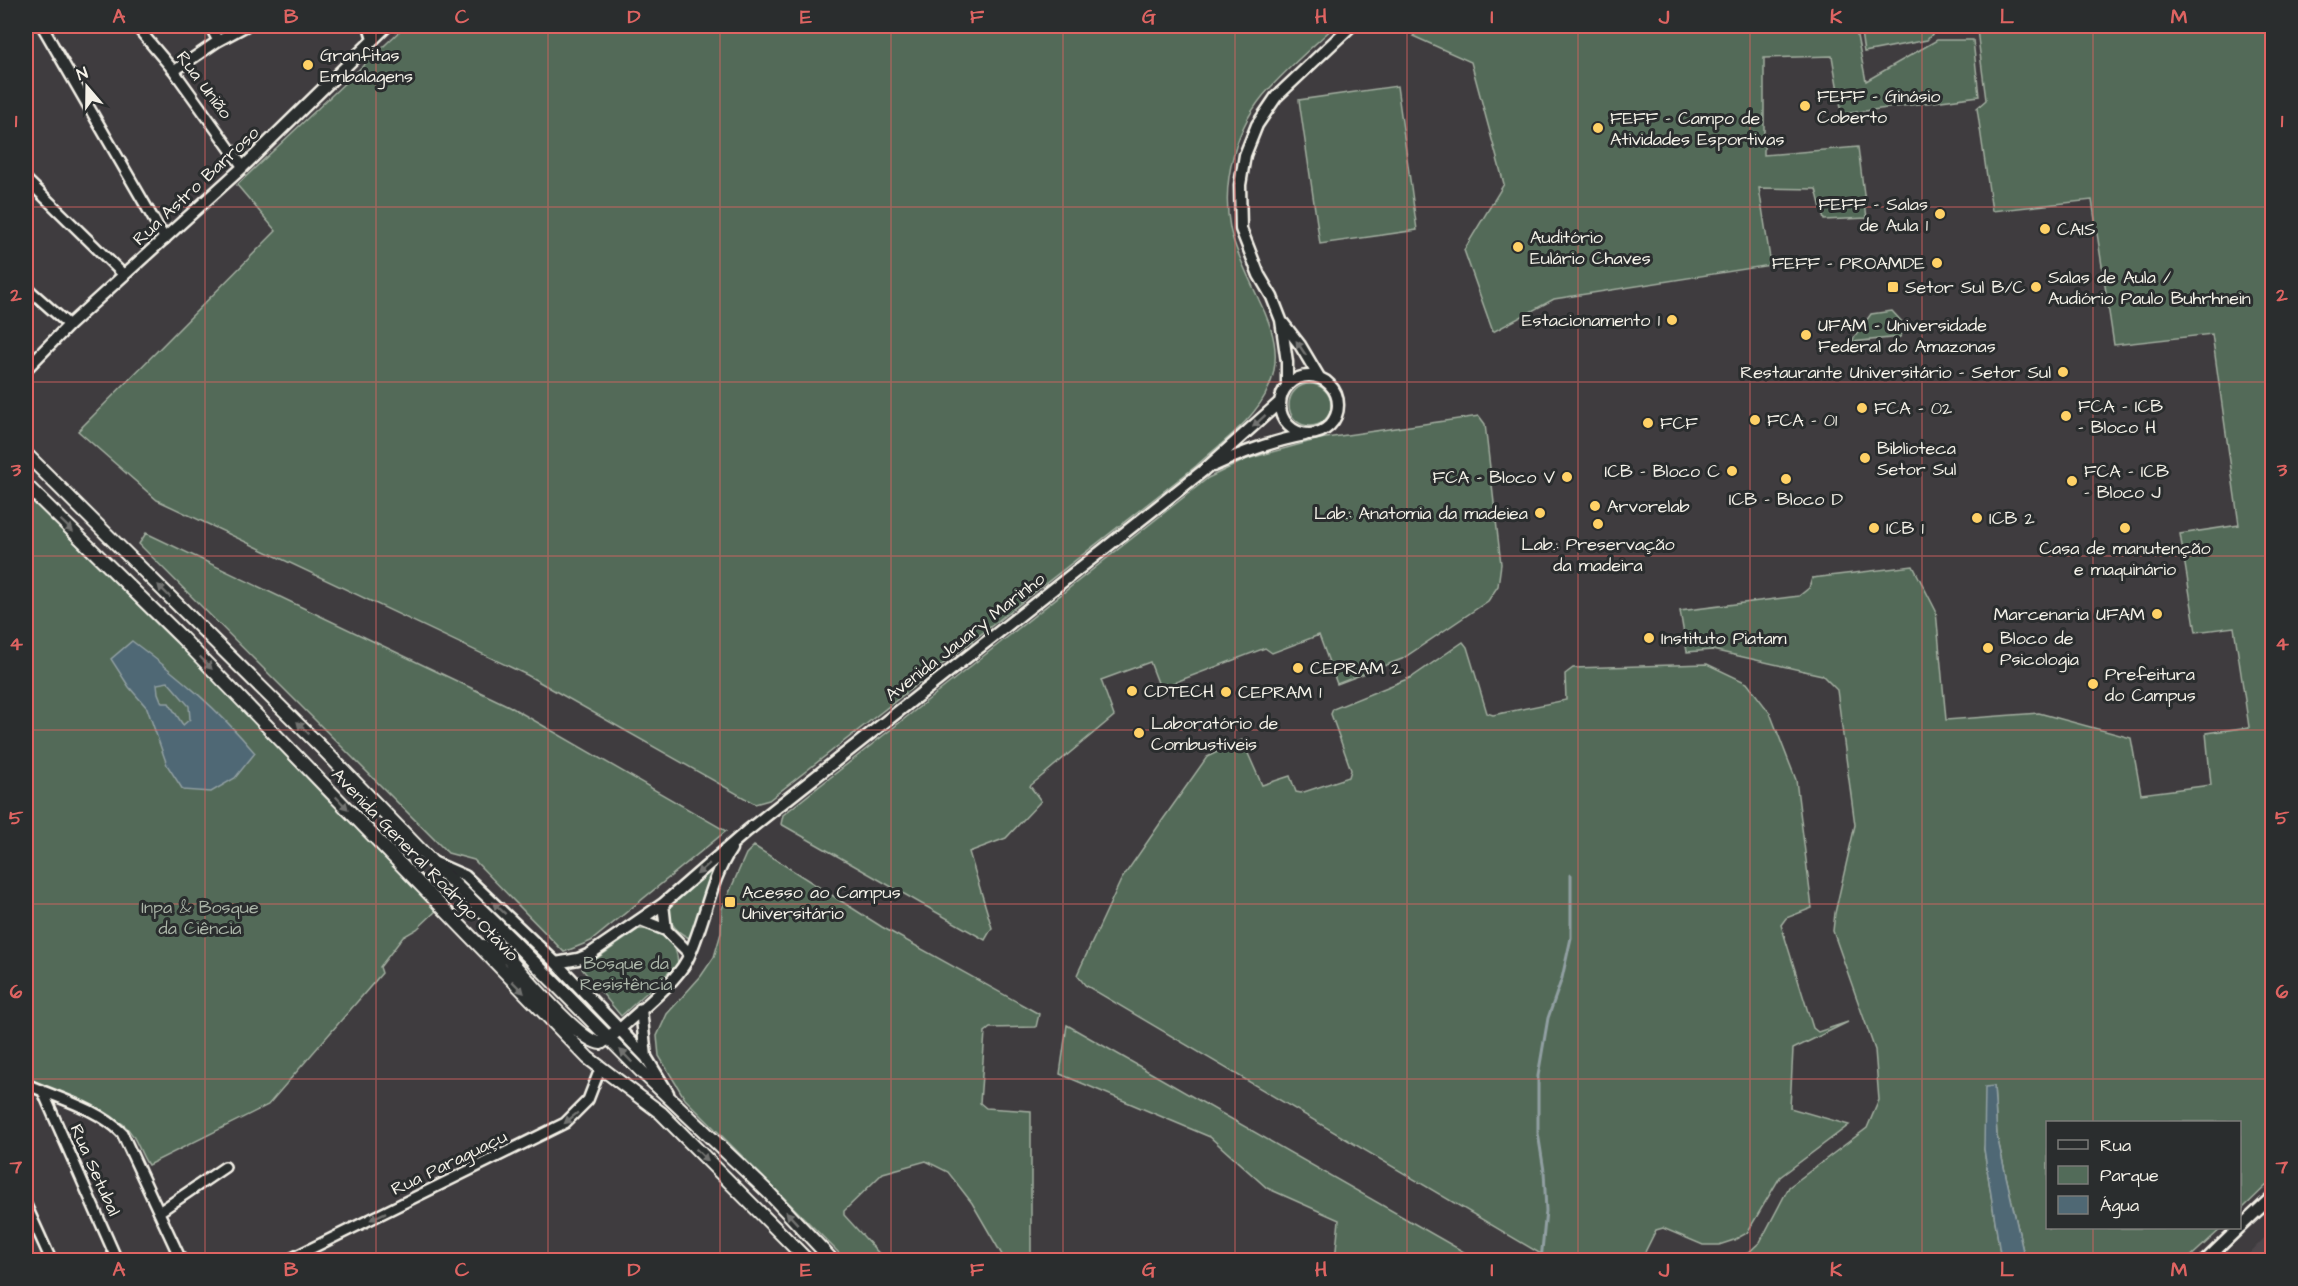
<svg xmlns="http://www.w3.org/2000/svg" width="2298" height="1286" font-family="'Architects Daughter',sans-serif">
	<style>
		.built { fill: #4e464b }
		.green { fill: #526b59; stroke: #a3aea0; stroke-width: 1.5 }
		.water { fill: #4f6874; stroke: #919fa2; stroke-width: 1.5; fill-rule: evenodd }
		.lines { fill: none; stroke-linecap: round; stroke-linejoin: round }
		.stream { stroke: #919fa2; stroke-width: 3 }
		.minor-casing { stroke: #f4f1e8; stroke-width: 14 }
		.tertiary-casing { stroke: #f4f1e8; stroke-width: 15 }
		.secondary-casing { stroke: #f4f1e8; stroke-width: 16 }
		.minor { stroke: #2a2d2e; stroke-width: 9 }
		.tertiary { stroke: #2a2d2e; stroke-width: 10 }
		.secondary { stroke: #2a2d2e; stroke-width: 12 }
		.oneway { fill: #71726f }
		.grid { fill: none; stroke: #df6462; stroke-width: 1.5; stroke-opacity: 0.55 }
		.poi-dot { fill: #ffd166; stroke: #2a2d2e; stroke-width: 2 }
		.labels { text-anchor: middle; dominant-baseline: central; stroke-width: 6; stroke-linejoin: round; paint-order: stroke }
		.poi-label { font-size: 18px; fill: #f4f1e8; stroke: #2a2d2e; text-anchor: start }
		.street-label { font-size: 18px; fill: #f4f1e8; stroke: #2a2d2e }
		.park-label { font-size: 18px; fill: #abb5a8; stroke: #2a2d2e }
		.neatline { fill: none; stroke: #df6462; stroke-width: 2 }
		.grid-label { font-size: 20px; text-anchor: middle; font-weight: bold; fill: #df6462 }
	</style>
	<rect width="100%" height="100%" fill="#3f3c3f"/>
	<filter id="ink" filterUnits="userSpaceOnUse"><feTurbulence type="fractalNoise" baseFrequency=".0167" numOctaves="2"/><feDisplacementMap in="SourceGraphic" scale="12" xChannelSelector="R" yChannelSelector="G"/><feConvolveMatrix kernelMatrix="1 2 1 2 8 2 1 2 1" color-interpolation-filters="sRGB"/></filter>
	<g filter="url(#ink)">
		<path class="built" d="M2272,1230V1260H2243Z"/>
		<path class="green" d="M405,26H1335C1313,46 1290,66 1269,89C1236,124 1221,181 1230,228C1234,249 1250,280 1259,300C1273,328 1282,356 1269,387C1256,419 1221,443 1196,466L769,800L755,804L527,675L157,500L78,431L276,231L237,185Z
			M1425,26H1855L1866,81L1937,40H1973L1979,96L1842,114L1832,56L1764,58V155L1858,147L1867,218L1824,220L1816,189L1759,188L1771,265L1554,299L1493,332L1464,250L1504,184L1471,62L1413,36Z
			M1860,26H2272V1180L2240,1211V1122H2048V1228H2222L2187,1260H2025L1997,1136L1994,1086L1984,1149L2001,1260H1725L1748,1253L1760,1242L1789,1187L1867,1128L1879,1100L1875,1050L1833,931L1835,913L1855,825L1837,690L1822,675L1712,650L1687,652L1680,611L1799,596L1809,588L1812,578L1913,566L1936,611L1946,720L2039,713L2131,738L2141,794L2211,785L2206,733L2249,727L2234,627L2196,632L2180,534L2239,525L2212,334L2114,345L2092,200L1992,211L1977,108L1986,100L1977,30L1934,32L1927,40L1864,52Z
			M1397,86L1417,230L1320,244L1299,100Z
			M1892,311L1906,326L1900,337L1851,342L1871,314Z
			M1289 405a21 21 0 1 1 42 0a21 21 0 1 1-42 0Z
			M1479,416L1485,424L1501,564L1498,586L1488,601L1402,659L1337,684L1319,635L1272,653L1265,648L1160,688L1150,662L1101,680L1114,716L1030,786L1041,801L1006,838L969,852L992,928L985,940L781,824L783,815L1208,478L1247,459L1319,439Z
			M26,495L213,679L326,798L377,845L436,911L417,929L403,937L380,967L382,973L268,1105L148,1165C139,1152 136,1134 123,1124L26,1077Z
			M146,533L509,706L726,831L591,941L564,952L474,860L448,853L139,544Z
			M1463,642L1467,647L1487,713L1493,715L1566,700L1565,674L1573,668L1707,664L1747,683L1770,713L1796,780L1812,908L1786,918L1781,925L1813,1028L1818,1032L1848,1022L1793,1049L1790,1108L1849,1125L1780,1177L1747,1233L1734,1240L1719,1245H1703L1663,1228L1656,1230L1641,1260H1551L1085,985L1077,975L1121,880L1159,825L1207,757L1242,740L1262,785L1290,776L1296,792L1301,793L1349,777L1351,770L1331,714L1333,709L1412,677Z
			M754,846L882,927L1039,1014L1036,1027L990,1028L985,1032L980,1103L986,1108L1031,1111V1260H1005L972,1203L948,1172L926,1161L883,1173L844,1211V1215L885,1260H846L685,1099L659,1056L657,1036L667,1014L701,976L714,957L721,933L722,909L746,854Z
			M714,866L718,868L695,933L689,938C673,930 666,919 668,901Z
			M639,929C663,929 677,940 678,964L621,1016L582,969Z
			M1067,1025L1478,1260H1335L1339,1220L1267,1188L1210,1137L1060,1074Z"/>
		<path class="water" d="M132,641C179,676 218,709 255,753L235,778L211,792L183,790L167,765L147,708L129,687L111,659ZM168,682L189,706L190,719L183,725L169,703H162L158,693L157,684Z
			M1994,1086L1997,1136L2025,1260H2001L1984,1149L1985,1087Z"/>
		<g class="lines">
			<path class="stream" d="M1541,1260L1546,1211L1544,1171L1538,1133V1076L1548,1018L1562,978L1571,938V875"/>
			<defs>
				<path id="minor" d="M42,26L165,239
					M136,26L174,71L243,167
					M210,26L218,41
					M174,71L218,41L246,26
					M26,179L124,275
					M26,287L69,325
					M26,1084C57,1098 97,1108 122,1133L181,1260
					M43,1092L117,1260
					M26,1205L51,1260
					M159,1212L225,1167
					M288,1260L565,1123L588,1100L600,1069"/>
				<path id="tertiary" d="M369,26L373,39
					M1283,323L1300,345L1319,377
					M26,369L69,325L243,167L387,26
					M1280 405a29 29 0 1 1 58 0a29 29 0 1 1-58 0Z
					M1287,386V362L1281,320L1272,297L1259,275L1241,229L1240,185L1245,155L1257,125L1276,97L1351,26
					M1213,466C1243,452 1273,441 1305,435
					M433,862L465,876L556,963L646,1057L668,1093
					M663,904L666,930L689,953
					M641,920L666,930
					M556,963L578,959L590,954L663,904L747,831L1204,470L1280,402
					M641,1009L646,1057
					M620,1029C639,1011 675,983 687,960C704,925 710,880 731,849
					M2240,1227L2272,1197
					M2206,1260L2239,1228"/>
				<path id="secondary" d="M26,454L322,748L431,861L514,942L641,1071L769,1193L832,1260
					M26,485L181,637L588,1058L661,1113L807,1260
					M479,945L501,952L509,959C524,975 583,1045 601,1043L620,1029"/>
			</defs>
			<use href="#minor" class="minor-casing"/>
			<use href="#tertiary" class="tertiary-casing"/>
			<use href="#secondary" class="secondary-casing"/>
			<use href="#minor" class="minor"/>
			<use href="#tertiary" class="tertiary"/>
			<use href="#secondary" class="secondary"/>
		</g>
		<defs><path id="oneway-solid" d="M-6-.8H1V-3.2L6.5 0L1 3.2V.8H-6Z" transform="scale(1.5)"/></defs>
		<g class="oneway">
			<use href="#oneway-solid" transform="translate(1301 348) rotate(-124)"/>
			<use href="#oneway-solid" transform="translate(1259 421) rotate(137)"/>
			<use href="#oneway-solid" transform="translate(67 526) rotate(44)"/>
			<use href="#oneway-solid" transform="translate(164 591) rotate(-135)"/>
			<use href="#oneway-solid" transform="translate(206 663) rotate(46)"/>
			<use href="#oneway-solid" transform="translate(303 728) rotate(-135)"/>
			<use href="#oneway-solid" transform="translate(342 803) rotate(46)"/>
			<use href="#oneway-solid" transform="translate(703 869) rotate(139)"/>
			<use href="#oneway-solid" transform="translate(499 908) rotate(-137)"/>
			<use href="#oneway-solid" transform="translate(518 987) rotate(45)"/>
			<use href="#oneway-solid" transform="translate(626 1056) rotate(-134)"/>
			<use href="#oneway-solid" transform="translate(571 1118) rotate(141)"/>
			<use href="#oneway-solid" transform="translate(702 1155) rotate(45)"/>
			<use href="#oneway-solid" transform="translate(378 1216) rotate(154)"/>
			<use href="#oneway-solid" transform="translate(792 1218) rotate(-133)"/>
		</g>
	</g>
	<path class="grid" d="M205,26V1260M376,26V1260M548,26V1260M720,26V1260M891,26V1260M1063,26V1260M1235,26V1260M1407,26V1260M1578,26V1260M1750,26V1260M1922,26V1260M2093,26V1122M26,207H2272M26,382H2272M26,556H2272M26,730H2272M26,904H2272M26,1079H2272M2093,1228V1260"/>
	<g class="poi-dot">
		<circle cx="308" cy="65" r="6"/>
		<circle cx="1805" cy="106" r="6"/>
		<circle cx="1598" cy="128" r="6"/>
		<circle cx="1940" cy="214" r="6"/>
		<circle cx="2045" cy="229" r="6"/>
		<circle cx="1518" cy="247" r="6"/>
		<circle cx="1937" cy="263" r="6"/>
		<rect x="1887" y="281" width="12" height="12" rx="3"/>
		<circle cx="2036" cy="287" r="6"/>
		<circle cx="1672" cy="320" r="6"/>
		<circle cx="1806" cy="335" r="6"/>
		<circle cx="2063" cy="372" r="6"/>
		<circle cx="1862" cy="408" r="6"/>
		<circle cx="2066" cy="416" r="6"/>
		<circle cx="1755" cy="420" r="6"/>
		<circle cx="1648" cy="423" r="6"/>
		<circle cx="1865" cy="458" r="6"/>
		<circle cx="1732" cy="471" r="6"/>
		<circle cx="1567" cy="477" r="6"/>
		<circle cx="1786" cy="479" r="6"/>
		<circle cx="2072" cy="481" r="6"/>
		<circle cx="1595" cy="506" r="6"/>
		<circle cx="1540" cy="513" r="6"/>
		<circle cx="1977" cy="518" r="6"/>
		<circle cx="1598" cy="524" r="6"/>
		<circle cx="1874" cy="528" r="6"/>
		<circle cx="2125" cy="528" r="6"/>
		<circle cx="2157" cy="614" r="6"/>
		<circle cx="1649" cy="638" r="6"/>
		<circle cx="1988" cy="648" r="6"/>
		<circle cx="1298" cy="668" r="6"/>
		<circle cx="2093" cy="684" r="6"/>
		<circle cx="1132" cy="691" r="6"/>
		<circle cx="1226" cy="692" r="6"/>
		<circle cx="1139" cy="733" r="6"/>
		<rect x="724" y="896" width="12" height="12" rx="3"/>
	</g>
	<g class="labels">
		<g class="poi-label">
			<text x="320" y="55">Granfitas<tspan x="320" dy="21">Embalagens</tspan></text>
			<text x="1817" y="96">FEFF - Ginásio<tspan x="1817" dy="21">Coberto</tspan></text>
			<text x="1610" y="118">FEFF - Campo de<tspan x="1610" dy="21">Atividades Esportivas</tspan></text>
			<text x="1928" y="204" text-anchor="end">FEFF - Salas<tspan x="1928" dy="21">de Aula 1</tspan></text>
			<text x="2057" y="229">CAIS</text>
			<text x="1530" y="237">Auditório<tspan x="1530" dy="21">Eulário Chaves</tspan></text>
			<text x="1925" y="263" text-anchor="end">FEFF - PROAMDE</text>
			<text x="2048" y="277">Salas de Aula /<tspan x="2048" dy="21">Audiório Paulo Buhrhnein</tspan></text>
			<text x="1905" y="287">Setor Sul B/C</text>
			<text x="1660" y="320" text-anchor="end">Estacionamento 1</text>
			<text x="1818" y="325">UFAM - Universidade<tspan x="1818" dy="21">Federal do Amazonas</tspan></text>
			<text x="2051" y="372" text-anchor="end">Restaurante Universitário - Setor Sul</text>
			<text x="2078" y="406">FCA - ICB<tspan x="2078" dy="21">- Bloco H</tspan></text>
			<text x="1874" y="408">FCA - 02</text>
			<text x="1767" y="420">FCA - 01</text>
			<text x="1660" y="423">FCF</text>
			<text x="1877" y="448">Biblioteca<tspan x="1877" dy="21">Setor Sul</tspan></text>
			<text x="1720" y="471" text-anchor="end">ICB - Bloco C</text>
			<text x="2084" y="471">FCA - ICB<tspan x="2084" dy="21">- Bloco J</tspan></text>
			<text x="1555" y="477" text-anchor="end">FCA - Bloco V</text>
			<text x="1786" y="499" text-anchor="middle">ICB - Bloco D</text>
			<text x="1607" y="506">Arvorelab</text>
			<text x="1528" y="513" text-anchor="end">Lab.: Anatomia da madeiea</text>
			<text x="1989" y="518">ICB 2</text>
			<text x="1886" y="528">ICB 1</text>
			<text x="1598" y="544" text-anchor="middle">Lab.: Preservação<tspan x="1598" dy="21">da madeira</tspan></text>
			<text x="2125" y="548" text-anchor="middle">Casa de manutenção<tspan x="2125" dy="21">e maquinário</tspan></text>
			<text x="2145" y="614" text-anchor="end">Marcenaria UFAM</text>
			<text x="1661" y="638">Instituto Piatam</text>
			<text x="2000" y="638">Bloco de<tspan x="2000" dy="21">Psicologia</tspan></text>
			<text x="1310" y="668">CEPRAM 2</text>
			<text x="2105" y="674">Prefeitura<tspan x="2105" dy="21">do Campus</tspan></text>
			<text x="1144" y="691">CDTECH</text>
			<text x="1238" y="692">CEPRAM 1</text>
			<text x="1151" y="723">Laboratório de<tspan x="1151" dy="21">Combustíveis</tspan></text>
			<text x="742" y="892">Acesso ao Campus<tspan x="742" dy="21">Universitário</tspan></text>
		</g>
		<g class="street-label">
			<text transform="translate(204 85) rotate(53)">Rua União</text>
			<text transform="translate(196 186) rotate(-43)">Rua Astro Barroso</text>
			<text transform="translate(965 637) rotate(-38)">Avenida Jauary Marinho</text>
			<text transform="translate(425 865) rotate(46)">Avenida General Rodrigo Otávio</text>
			<text transform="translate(449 1163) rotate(-26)">Rua Paraguaçu</text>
			<text transform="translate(95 1170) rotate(66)">Rua Setubal</text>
		</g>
		<g class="park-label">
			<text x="200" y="907">Inpa &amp; Bosque<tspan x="200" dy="21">da Ciência</tspan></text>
			<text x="626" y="963">Bosque da<tspan x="626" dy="21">Resistência</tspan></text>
		</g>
	</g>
	<rect width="2298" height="1286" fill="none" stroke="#2a2d2e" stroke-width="66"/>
	<rect x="2046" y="1121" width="195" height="108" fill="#2a2d2e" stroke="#7b7b78" stroke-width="1.5"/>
	<rect x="2058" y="1140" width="30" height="9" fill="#2a2d2e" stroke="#7b7b78" stroke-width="1.5"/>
	<text x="2100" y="1151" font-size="18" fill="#f4f1e8">Rua</text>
	<rect x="2058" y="1166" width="30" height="18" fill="#526b59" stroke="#7b7b78" stroke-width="1.5"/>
	<text x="2100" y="1181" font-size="18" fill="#f4f1e8">Parque</text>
	<rect x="2058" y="1196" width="30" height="18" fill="#4f6874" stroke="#7b7b78" stroke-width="1.5"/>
	<text x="2100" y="1211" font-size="18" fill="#f4f1e8">Água</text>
	<g transform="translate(87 87) rotate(340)" stroke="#2a2d2e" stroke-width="4.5" paint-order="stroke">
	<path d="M0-4.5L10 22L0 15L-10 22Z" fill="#f4f1e8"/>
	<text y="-9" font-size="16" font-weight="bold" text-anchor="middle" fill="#f4f1e8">N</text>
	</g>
	<rect x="33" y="33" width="2232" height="1220" class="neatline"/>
	<g class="grid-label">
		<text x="119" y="23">A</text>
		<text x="291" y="23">B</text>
		<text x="462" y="23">C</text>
		<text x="634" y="23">D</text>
		<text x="806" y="23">E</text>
		<text x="977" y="23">F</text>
		<text x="1149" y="23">G</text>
		<text x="1321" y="23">H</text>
		<text x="1492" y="23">I</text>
		<text x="1664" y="23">J</text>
		<text x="1836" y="23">K</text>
		<text x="2007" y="23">L</text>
		<text x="2179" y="23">M</text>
		<text x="16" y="127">1</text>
		<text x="2282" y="127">1</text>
		<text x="16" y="301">2</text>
		<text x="2282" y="301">2</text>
		<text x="16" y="476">3</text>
		<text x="2282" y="476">3</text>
		<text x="16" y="650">4</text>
		<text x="2282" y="650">4</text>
		<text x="16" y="824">5</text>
		<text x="2282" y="824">5</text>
		<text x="16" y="998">6</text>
		<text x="2282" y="998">6</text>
		<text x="16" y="1173">7</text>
		<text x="2282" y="1173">7</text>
		<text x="119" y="1276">A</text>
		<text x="291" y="1276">B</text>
		<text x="462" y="1276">C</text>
		<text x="634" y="1276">D</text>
		<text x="806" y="1276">E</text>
		<text x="977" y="1276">F</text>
		<text x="1149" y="1276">G</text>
		<text x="1321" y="1276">H</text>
		<text x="1492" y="1276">I</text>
		<text x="1664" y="1276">J</text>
		<text x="1836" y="1276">K</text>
		<text x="2007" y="1276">L</text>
		<text x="2179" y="1276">M</text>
	</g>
</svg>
